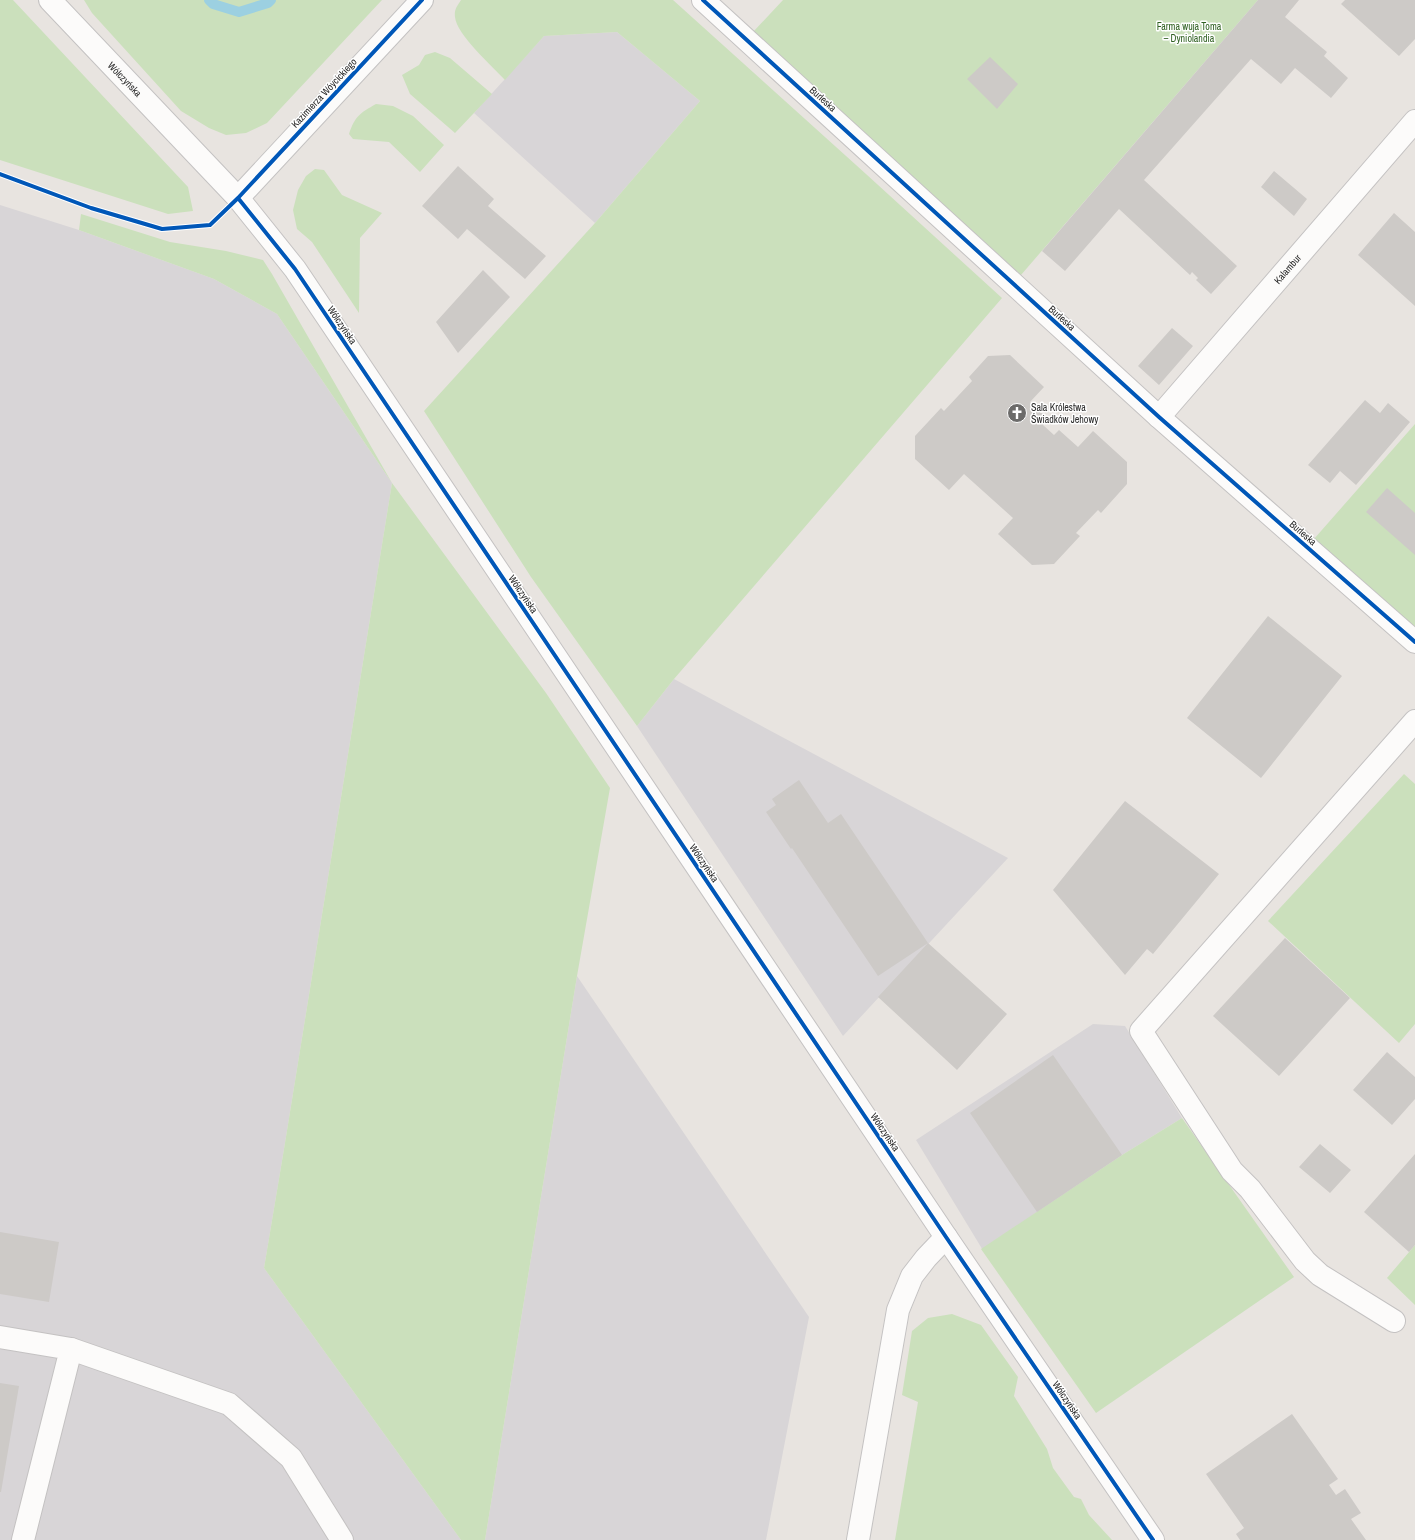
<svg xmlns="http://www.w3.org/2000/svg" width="1415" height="1540" font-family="'Archivo Narrow',sans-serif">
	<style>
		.industrial { fill: #d8d5d7 }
		.green { fill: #cbe0bc }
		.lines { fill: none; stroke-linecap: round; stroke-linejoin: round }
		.stream { stroke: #9cd0e1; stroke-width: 10 }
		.building { fill: #cdcac7 }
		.minor-casing { stroke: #c4c2c2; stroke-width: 24 }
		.minor { stroke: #fcfbfa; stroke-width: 22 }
		.cycleway-casing { stroke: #fff; stroke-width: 6 }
		.cycleway { stroke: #0057b8; stroke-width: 4 }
		.labels { text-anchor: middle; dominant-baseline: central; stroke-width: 3; stroke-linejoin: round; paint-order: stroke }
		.park-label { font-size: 10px; fill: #2f6021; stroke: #fff }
		.street-label { font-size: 10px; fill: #2a2a2a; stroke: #fff }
		.poi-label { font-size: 10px; fill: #2a2a2a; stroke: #fff; text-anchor: start }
	</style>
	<rect width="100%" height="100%" fill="#e8e4e0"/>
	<path class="industrial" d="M617,32L700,101L595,223L474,113L544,36Z
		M0,205L79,230L214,279L277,314L392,483L284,1149L264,1268L461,1540H0Z
		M674,679L1008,858L843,1036L637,726Z
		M577,976L809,1317L766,1540H485Z
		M1093,1024L1125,1026L1182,1118L1122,1155L1037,1212L984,1252L916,1140Z"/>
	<path class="green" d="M0,0H13L188,187L193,211L168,214L0,160Z
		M84,0H382L267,123L246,133L226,135L209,128L181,111L92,13Z
		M461,0H673L866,174L1002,298L674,679L637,726L531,577L424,411L595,223L700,101L617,32L544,36L505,80C493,67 456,34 455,17C454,10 457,6 461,0Z
		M783,0H1258L1021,275L753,32Z
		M435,52L450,58L492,94L455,133L410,94L402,75L419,65L425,55Z
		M376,104L393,106L413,116L444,145L420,172L389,142L353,139L349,134C355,116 360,113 376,104Z
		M315,169L324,170L342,195L382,213L360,238L359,313L312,242L297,229L293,210L298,190L306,176Z
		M81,214L170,242L226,251L263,260L272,274L392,483L546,693L610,788L577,976L485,1540H461L264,1268L284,1149L392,483L277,314L214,279L79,230Z
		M1415,424V629L1314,539Z
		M1404,774L1415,784V1024L1399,1043L1268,921Z
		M1182,1118L1294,1277L1096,1413L981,1249L1122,1155Z
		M1415,1245V1305L1387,1278Z
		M952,1314L981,1325L1018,1377L1014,1396L1047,1449L1053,1468L1074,1497L1081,1499L1089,1515L1112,1540H895L918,1402L902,1395L912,1331L928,1318Z"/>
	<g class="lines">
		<path class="stream" d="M209,0L213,4L239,12L268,3L271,0"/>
	</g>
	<path class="building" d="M1258,0H1299L1285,17L1327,52L1324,56L1348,78L1331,98L1295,68L1281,84L1251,59L1144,180L1237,266L1211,294L1196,280L1198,278L1192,272L1190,275L1119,209L1065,271L1042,251Z
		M1345,0H1415V39L1399,56L1341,4Z
		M990,57L1018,84L997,109L967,79Z
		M458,166L494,199L488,206L546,256L525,279L467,229L458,239L422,206Z
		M1274,171L1307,199L1294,216L1261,187Z
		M1394,213L1415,232V306L1358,255Z
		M483,270L510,297L458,353L436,322Z
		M1172,328L1193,346L1159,385L1138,366Z
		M1010,355L1044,387L1030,402L1048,419L1043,425L1054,435L1059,430L1078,447L1093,431L1127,462V484L1101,513L1098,510L1076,533L1080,536L1054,564L1032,565L998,534L1013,518L964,474L949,490L915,459V436L941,408L944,411L972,381L969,377L988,356Z
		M1365,400L1380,413L1388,403L1410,422L1356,485L1340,471L1330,483L1308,465Z
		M1387,488L1415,513V555L1366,512Z
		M1268,616L1342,676L1261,778L1187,718Z
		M799,780L828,823L841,814L928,943L878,976L792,848L791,849L766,812L776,805L772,799Z
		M1125,801L1219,874L1153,954L1147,949L1125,975L1053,890Z
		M1285,938L1350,998L1279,1076L1213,1016Z
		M928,943L1007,1014L957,1070L878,997Z
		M1387,1052L1415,1077V1099L1392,1125L1353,1090Z
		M1053,1055L1122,1155L1037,1212L970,1113Z
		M1320,1144L1351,1170L1330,1193L1299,1167Z
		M1415,1154V1245L1409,1252L1364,1212Z
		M0,1232L59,1242L49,1302L0,1294Z
		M0,1383L19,1386L1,1492H0Z
		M1292,1414L1338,1479L1329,1485L1336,1495L1345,1489L1361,1513L1351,1519L1366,1540H1240L1236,1534L1244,1528L1206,1474Z"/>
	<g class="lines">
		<defs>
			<g id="minor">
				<path id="s1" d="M50,0L238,198L295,269L946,1237L1153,1540"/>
				<path d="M703,0L1159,417L1415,642"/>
				<path d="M238,198L422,0"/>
				<path id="s2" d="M1159,417L1415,121"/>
				<path d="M1394,1321L1320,1275L1305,1261L1250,1189L1232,1171L1141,1031L1415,721"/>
				<path d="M0,1337L71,1349L23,1540"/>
				<path d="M71,1349L229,1404L291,1458L342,1540"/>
				<path d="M858,1540L898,1310L912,1276L926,1258L946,1237"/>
			</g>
		</defs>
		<use href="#minor" class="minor-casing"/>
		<use href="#minor" class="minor"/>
		<defs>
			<path id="cycleway" d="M703,0L1159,417L1415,642
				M0,174L91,208L162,229L210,225L238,198L422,0
				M238,198L295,269L946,1237L1153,1540"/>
		</defs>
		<use href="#cycleway" class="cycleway-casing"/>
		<use href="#cycleway" class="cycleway"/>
	</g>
	<defs>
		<symbol id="church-disc" viewBox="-11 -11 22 22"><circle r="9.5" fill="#6c6b6a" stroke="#fff"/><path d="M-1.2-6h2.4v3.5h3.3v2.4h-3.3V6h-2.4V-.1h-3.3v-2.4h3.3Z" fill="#fff"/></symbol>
	</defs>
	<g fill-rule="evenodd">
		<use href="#church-disc" x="1006" y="402" width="22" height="22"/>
	</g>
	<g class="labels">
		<g class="park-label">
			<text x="1189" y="26">Farma wuja Toma<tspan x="1189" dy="12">– Dyniolandia</tspan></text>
		</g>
		<g class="street-label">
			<text stroke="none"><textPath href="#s1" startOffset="109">Wólczyńska</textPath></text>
			<text transform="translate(324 93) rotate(-47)">Kazimierza Wóycickiego</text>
			<text transform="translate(823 99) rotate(42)">Burleska</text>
			<text stroke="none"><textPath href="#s2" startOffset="196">Kalambur</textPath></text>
			<text transform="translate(1062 318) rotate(42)">Burleska</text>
			<text transform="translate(342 325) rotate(56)">Wólczyńska</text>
			<text transform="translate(1303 533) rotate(41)">Burleska</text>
			<text transform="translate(523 594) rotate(56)">Wólczyńska</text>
			<text transform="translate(704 863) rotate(56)">Wólczyńska</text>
			<text transform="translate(885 1132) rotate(56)">Wólczyńska</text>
			<text transform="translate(1067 1400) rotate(56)">Wólczyńska</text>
		</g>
		<g class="poi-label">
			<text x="1031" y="407">Sala Królestwa<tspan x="1031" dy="12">Świadków Jehowy</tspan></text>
		</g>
	</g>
</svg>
